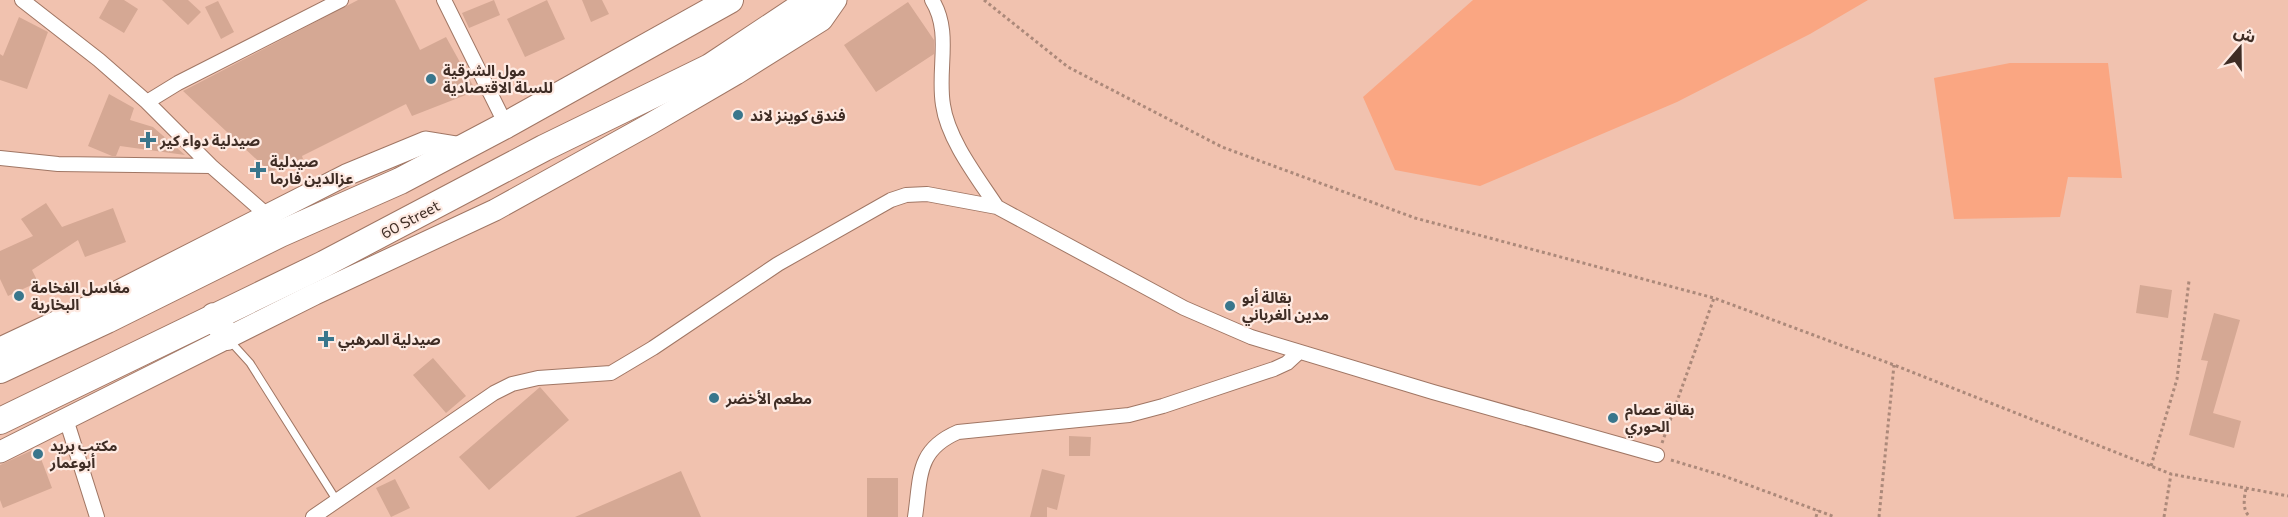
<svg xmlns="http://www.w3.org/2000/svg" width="2288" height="517" font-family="Commissioner,'Noto Sans Arabic',sans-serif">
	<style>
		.green { fill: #faa682 }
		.building { fill: #d5a894 }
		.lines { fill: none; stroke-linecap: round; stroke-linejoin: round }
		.lane-casing { stroke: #a07664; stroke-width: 9 }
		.street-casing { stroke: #a07664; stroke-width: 16 }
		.primary-casing { stroke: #a07664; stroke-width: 23 }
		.highway-casing { stroke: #a07664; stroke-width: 28 }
		.path { stroke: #ac897a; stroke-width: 3; stroke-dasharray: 3 3; stroke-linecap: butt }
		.lane { stroke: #fff; stroke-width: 7 }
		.street { stroke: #fff; stroke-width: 14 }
		.primary { stroke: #fff; stroke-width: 21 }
		.highway { stroke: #fff; stroke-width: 26 }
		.poi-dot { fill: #39768c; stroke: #feeae2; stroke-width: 2 }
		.labels { text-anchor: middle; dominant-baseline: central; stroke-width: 4.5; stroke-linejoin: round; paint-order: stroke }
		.poi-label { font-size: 15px; font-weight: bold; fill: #3f2d25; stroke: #feeae2; text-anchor: start }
		.street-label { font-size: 15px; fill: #3f2d25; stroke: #feeae2 }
	</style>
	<rect width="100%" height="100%" fill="#f1c2af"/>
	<path class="green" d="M1473,0H1868L1810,34L1677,102L1480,186L1395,170L1363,97Z
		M2010,63H2108L2122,178L2068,177L2060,217L1954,219L1934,78Z"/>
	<path class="building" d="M109,0H124L138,9L124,33L99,18Z
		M162,0H188L201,12L188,25Z
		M358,0H395L420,50L446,37L476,91L412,116L406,104L302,156L303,159L270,172L183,91Z
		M494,0L500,15L469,28L462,13Z
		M547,0L565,39L525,57L507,19Z
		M582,0H602L609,14L591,22Z
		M218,1L234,32L221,39L205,7Z
		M908,2L934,40V54L876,92L844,45Z
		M19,17L48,32L27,89L0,80V54L3,56Z
		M109,94L134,108L130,120L153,127L185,155L120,146L116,156H112L88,146Z
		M46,203L62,227L113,208L126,242L85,257L78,240L32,270L38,282L8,296L0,279V251L33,236L21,219Z
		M2140,285L2172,290L2168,318L2136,313Z
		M2214,313L2240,320L2213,413L2241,421L2234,448L2189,435L2208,361L2201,360Z
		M433,358L466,396L446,413L413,375Z
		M540,387L569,420L489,490L459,457Z
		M1069,436L1091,437L1090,456H1069Z
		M37,448L52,488L3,508L0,500V465Z
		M1042,469L1065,475L1057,510L1047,507V517H1030Z
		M681,471L701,517H575Z
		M867,478H898V517H867Z
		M395,479L410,508L391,517L376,488Z"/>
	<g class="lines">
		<defs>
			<path id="lane" d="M230,341L250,363L337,501"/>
			<path id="street" d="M22,0L99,60L147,102L211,166L267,215
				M444,0L506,125
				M932,0C952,32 937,69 943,105C948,140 978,178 997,207
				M147,102L178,83L341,0
				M0,158L58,164L211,166
				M66,419L97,517
				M313,517L494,393L512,384L538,378L611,373L653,348L778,264L891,200L906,195L927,194L997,207L1184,308L1251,337L1433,392L1657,455
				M915,517C921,477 916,450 958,432L1129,415L1163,406L1274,369L1287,363L1299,352"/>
			<path id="primary" d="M0,348L81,310L346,175L426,142L463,148
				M0,452L315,294L495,210L650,124L736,74L822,20L836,0"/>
			<path id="highway" d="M214,316L227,337
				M0,370L107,320L280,234L400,181L506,125L730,0
				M0,421L324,264L544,148L710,67L811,0"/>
		</defs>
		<use href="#lane" class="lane-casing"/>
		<use href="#street" class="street-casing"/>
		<use href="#primary" class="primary-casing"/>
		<use href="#highway" class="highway-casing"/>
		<path class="path" d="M984,0L1068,67L1222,147L1415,218L1714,298L1894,365L2171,474L2288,496
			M1662,443L1714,298
			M1671,460L1724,476L1835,517
			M2151,466L2177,379L2189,281
			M2246,489C2244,498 2242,510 2250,517
			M1816,517L1818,510
			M1879,517L1894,365
			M2164,517L2171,474"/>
		<use href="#lane" class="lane"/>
		<use href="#street" class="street"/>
		<use href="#primary" class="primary"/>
		<use href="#highway" class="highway"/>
	</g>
	<g class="poi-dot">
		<circle cx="431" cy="79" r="6"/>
		<circle cx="738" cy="115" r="6"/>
		<path d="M145 131h6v6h6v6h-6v6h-6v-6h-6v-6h6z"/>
		<path d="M255 161h6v6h6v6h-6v6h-6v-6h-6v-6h6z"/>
		<circle cx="19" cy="296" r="6"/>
		<circle cx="1230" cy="306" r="6"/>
		<path d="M323 330h6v6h6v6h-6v6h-6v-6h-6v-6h6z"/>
		<circle cx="714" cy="398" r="6"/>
		<circle cx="1613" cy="418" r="6"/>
		<circle cx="38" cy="454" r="6"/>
	</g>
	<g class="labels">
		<g class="poi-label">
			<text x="443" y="70">مول الشرقية<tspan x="443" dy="17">للسلة الاقتصادية</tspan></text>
			<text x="750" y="115">فندق كوينز لاند</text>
			<text x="160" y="140">صيدلية دواء كير</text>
			<text x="270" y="161">صيدلية<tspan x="270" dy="17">عزالدين فارما</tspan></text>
			<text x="31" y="287">مغاسل الفخامة<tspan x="31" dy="17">البخارية</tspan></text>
			<text x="1242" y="297">بقالة أبو<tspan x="1242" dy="17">مدين الغرباني</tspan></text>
			<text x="338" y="339">صيدلية المرهبي</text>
			<text x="726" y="398">مطعم الأخضر</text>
			<text x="1625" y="409">بقالة عصام<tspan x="1625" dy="17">الحوري</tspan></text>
			<text x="50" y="445">مكتب بريد<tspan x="50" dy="17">أبوعمار</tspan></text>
		</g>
		<g class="street-label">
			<text transform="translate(410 219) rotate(-28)">60 Street</text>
		</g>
	</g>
	<g transform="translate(2240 48) rotate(20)" stroke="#feeae2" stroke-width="4.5" paint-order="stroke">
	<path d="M0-4.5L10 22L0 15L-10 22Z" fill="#3f2d25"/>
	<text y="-9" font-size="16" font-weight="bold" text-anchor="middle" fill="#3f2d25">ش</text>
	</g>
</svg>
